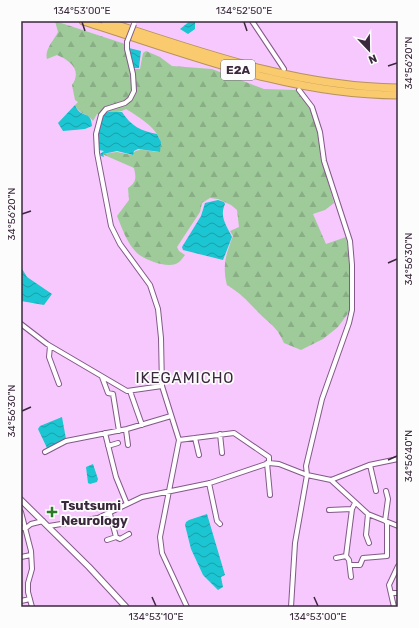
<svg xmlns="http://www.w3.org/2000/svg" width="419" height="628" font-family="Rubik,sans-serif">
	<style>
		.forest { fill: url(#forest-firs) }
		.water { fill: url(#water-waves) }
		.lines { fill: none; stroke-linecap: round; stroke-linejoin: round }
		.minor-casing { stroke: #825987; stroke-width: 6 }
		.tertiary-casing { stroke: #825987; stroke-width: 7 }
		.motorway-casing { stroke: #b7925c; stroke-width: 9 }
		.minor { stroke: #fff; stroke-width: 4 }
		.tertiary { stroke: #fff; stroke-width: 5 }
		.motorway { stroke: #facb6e; stroke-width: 7 }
		.minor-bridge-casing { stroke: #825987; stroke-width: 6; stroke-linecap: butt }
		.minor-bridge { stroke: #fff; stroke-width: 4 }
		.ticks { fill: none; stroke: #3a283c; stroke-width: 1.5 }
		.poi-dot { fill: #287a25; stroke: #fcfcfc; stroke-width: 1.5 }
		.labels { text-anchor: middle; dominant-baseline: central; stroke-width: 3.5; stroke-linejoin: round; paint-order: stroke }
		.shield { fill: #fcfcfc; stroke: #746876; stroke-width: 1 }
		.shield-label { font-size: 12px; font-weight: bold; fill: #3a283c }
		.poi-label { font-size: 13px; font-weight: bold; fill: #3a283c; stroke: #fcfcfc; text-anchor: start }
		.quarter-label { font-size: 15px; letter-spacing: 1px; fill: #3a283c; stroke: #fcfcfc }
		.neatline { fill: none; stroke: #3a283c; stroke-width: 1.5 }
		.ticks-label { font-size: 10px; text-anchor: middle; fill: #3a283c }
	</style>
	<defs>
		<pattern id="forest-firs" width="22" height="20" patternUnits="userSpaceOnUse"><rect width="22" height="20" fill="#9ecb99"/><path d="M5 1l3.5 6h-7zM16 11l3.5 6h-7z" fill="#89ae85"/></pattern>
		<pattern id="water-waves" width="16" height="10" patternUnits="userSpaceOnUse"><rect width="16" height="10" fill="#1bc5d1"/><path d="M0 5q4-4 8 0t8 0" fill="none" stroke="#19a0ab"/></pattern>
	</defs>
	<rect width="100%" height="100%" fill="#f7c8fd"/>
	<path class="forest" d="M55,21L125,44L128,62L135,69H140L143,53L146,51L160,57L172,66L212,69L264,89L296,90L309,104L312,112L318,134L323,164L334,203L325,210L313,214L326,244L346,237L350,261L349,312L338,327L323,339L301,350L284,343C277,327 272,326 260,314C247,301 243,295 227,285C222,266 226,254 233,236L230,231L239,227L237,210L231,205L218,199L210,198L202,203L200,212L177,247L179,251L185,255C183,257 182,260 179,262C171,270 143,260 136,252C127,243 122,228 117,216L129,200L128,188C137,182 136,177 134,168L102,154L117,152L132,155C136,146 151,152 159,152C159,148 161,143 160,140C157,128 136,115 126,109C118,114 110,111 103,116L97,114L93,121C88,113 79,115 75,105L78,102L75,100L72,85C82,70 71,61 57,55L47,59C44,50 54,40 58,32Z"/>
	<path class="water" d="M190,21H195V29L188,34L180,29Z
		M129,48L141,51L139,68H134Z
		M75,105C81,120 91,109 92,126L85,129L63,131L58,123Z
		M108,112H122C131,126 141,131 157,134L161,142L160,152L138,149L134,151L133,155L117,151L103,154L104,157L101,156L100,154L104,151L99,150C95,137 97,119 108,112Z
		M218,200L224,202L225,204C219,217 227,226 232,237L223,260L183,250L182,247L201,216L205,203Z
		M21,267L27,277L52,294L44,305L21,301Z
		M62,417L66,439L47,448L38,429L40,426Z
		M93,464L98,479L97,482L90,484L88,483L86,467Z
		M207,514L225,575L221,577L223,587L218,590L203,575L191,549L185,525L186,522L189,520Z"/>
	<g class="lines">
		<defs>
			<path id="minor" d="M252,21L284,69
				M127,42V49L133,74L134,91L130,99L125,103L106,109L101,115L96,134L97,153L111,226L120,244L150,285L158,309L161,338L162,386L179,440L160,537L162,553L187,607
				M21,324L47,344L127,391L162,386
				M50,346L49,357L59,384
				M102,377L108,393L113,394L119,431
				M130,391L142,425
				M126,430L128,445
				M105,433L116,477L127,504
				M220,434L222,453
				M195,438L199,455
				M179,440L234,433L269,457V463
				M108,446L118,443
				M45,452L66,441L127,429L171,416
				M267,463L270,495
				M370,465L376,491
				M331,480L368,514L398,526
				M209,483L217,521L220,524
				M329,510L352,509
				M21,512L31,551L32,569L28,583V592L32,607
				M110,514L116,537
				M368,514L366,535L369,543
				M385,521L388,499L386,491
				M49,526L98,518L142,497L210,483L269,463L279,464L307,475L331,480L369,465L398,459
				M21,528H26L31,524L43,521
				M107,540L116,537L120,539L129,534
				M21,557L31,555
				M336,558L346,556
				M350,565H360L363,558L387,556V522
				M351,577L349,560L346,556L352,509L355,503
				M391,593H398
				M21,601L30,599
				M291,607L295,543L307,475L306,466L322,399L349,323L352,310V265L350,241L324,161L320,132L312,107L299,90
				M394,607L389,585L398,566"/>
			<path id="tertiary" d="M21,500L89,567L126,607"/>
			<path id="motorway" d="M83,21C186,53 288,95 398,95
				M105,21C200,52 296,87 398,88"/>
		</defs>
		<use href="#minor" class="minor-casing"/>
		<use href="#tertiary" class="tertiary-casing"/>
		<use href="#motorway" class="motorway-casing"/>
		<use href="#minor" class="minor"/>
		<use href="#tertiary" class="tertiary"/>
		<use href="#motorway" class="motorway"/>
		<defs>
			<path id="minor-bridge" d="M127,42L134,24"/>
		</defs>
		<use href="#minor-bridge" class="minor-bridge-casing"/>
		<use href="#minor-bridge" class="minor-bridge"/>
	</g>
	<path class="ticks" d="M82,22L85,31M244,22L247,31M388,66L397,63M22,214L31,211M388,263L397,259M22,411L31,407M388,460L397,456M152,597L156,606M314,597L318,606"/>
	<path class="poi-dot" d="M50 506h4v4h4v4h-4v4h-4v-4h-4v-4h4z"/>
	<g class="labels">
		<rect class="shield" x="221" y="60" width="34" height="20" rx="3"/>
		<g class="shield-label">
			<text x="238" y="70">E2A</text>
		</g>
		<g class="poi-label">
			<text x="61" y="505">Tsutsumi<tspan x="61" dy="15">Neurology</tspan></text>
		</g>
		<g class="quarter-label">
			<text x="185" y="378">IKEGAMICHO</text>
		</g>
	</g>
	<rect width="419" height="628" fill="none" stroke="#fcfcfc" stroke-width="44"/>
	<g transform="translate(369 50) rotate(158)" stroke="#fcfcfc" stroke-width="3" paint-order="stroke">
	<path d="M0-3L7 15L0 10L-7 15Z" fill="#3a283c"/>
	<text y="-6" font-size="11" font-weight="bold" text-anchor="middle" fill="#3a283c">N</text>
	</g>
	<rect x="22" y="22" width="375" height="584" class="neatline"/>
	<g class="ticks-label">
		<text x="82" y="14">134°53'00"E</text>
		<text x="244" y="14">134°52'50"E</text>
		<text transform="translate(408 63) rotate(-90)" y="4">34°56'20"N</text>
		<text transform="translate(11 214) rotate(-90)" y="4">34°56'20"N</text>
		<text transform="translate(408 259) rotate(-90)" y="4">34°56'30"N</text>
		<text transform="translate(11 411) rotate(-90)" y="4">34°56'30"N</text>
		<text transform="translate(408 456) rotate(-90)" y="4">34°56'40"N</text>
		<text x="156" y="620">134°53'10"E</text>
		<text x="318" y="620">134°53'00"E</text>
	</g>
</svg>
